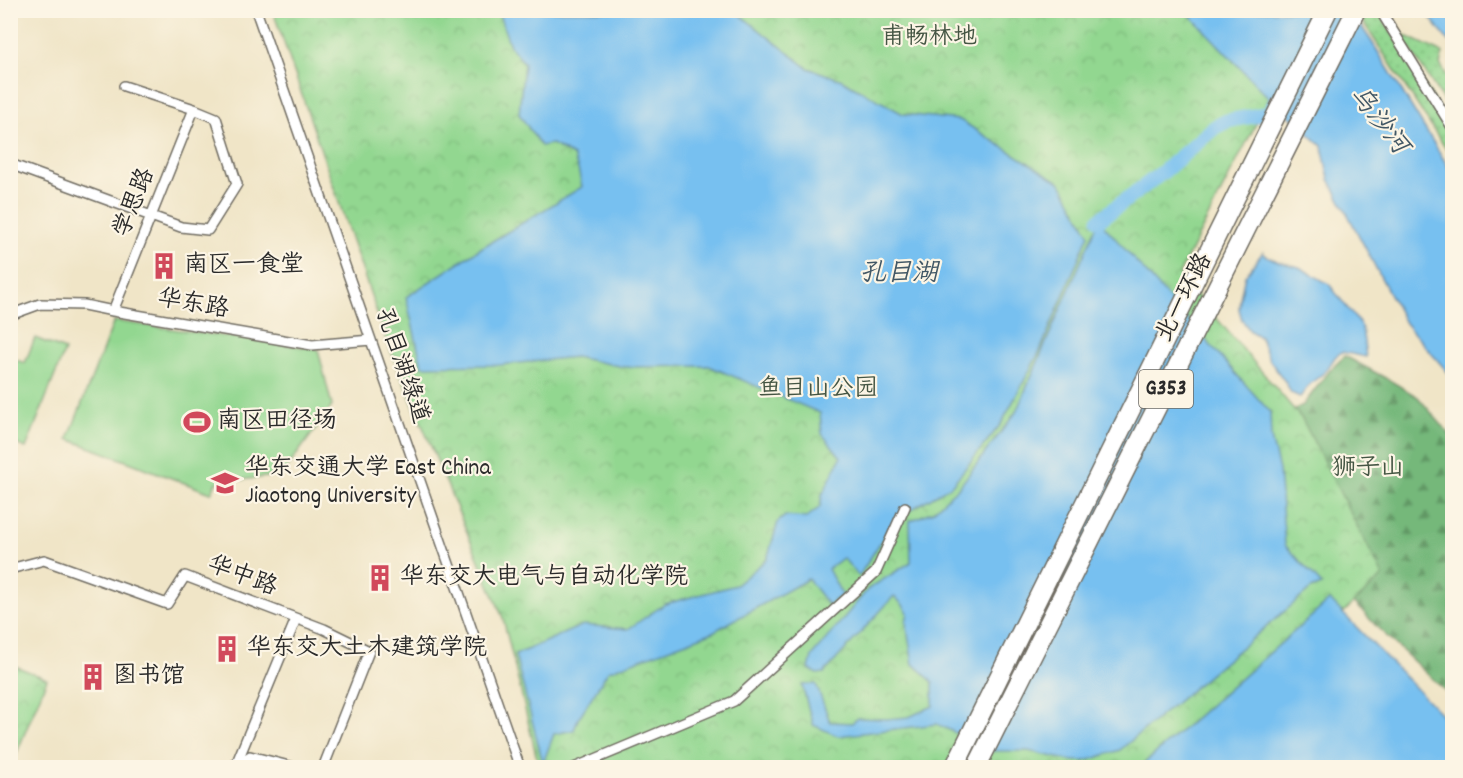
<svg xmlns="http://www.w3.org/2000/svg" width="1463" height="778" font-family="Dekko,'LXGW WenKai TC',sans-serif">
	<style>
		.grass { fill: url(#grass-dots); stroke: #5e815e; stroke-width: 1.5 }
		.forest { fill: url(#forest-firs); stroke: #507252; stroke-width: 1.5 }
		.park { fill: url(#park-crowns); stroke: #5e815e; stroke-width: 1.5 }
		.garden { fill: #92d790; stroke: #5e815e; stroke-width: 1.5 }
		.water { fill: #77c0f0; stroke: #51768e; stroke-width: 1.5 }
		.lines { fill: none; stroke-linecap: round; stroke-linejoin: round }
		.river { stroke: #77c0f0; stroke-width: 15 }
		.street-casing { stroke: #706c62; stroke-width: 12 }
		.highway-casing { stroke: #706c62; stroke-width: 21 }
		.street { stroke: #fff; stroke-width: 9 }
		.highway { stroke: #fff; stroke-width: 18 }
		.labels { text-anchor: middle; dominant-baseline: central; stroke-width: 4.5; stroke-linejoin: round; paint-order: stroke }
		.shield { fill: #fcf5e5; stroke: #6a6863; stroke-width: 1.5 }
		.shield-label { font-size: 22px; font-weight: bold; fill: #2b2b2b }
		.park-label { font-size: 24px; fill: #455644; stroke: #fcf5e5 }
		.street-label { font-size: 24px; fill: #2b2b2b; stroke: #fcf5e5 }
		.poi-label { font-size: 24px; fill: #2b2b2b; stroke: #fcf5e5; text-anchor: start }
		.water-label { font-size: 26px; font-style: italic; fill: #425866; stroke: #fcf5e5 }
	</style>
	<defs>
		<pattern id="grass-dots" width="8" height="8" patternUnits="userSpaceOnUse" patternTransform="scale(1.5)"><rect width="8" height="8" fill="#92d790"/><path d="M2 2h.1M6 6h.1" fill="none" stroke="#7eb97c" stroke-width="1.8" stroke-linecap="round"/></pattern>
		<pattern id="forest-firs" width="22" height="20" patternUnits="userSpaceOnUse" patternTransform="scale(1.5)"><rect width="22" height="20" fill="#75b87a"/><path d="M5 1l3.5 6h-7zM16 11l3.5 6h-7z" fill="#609664"/></pattern>
		<pattern id="park-crowns" width="20" height="18" patternUnits="userSpaceOnUse" patternTransform="scale(1.5)"><rect width="20" height="18" fill="#92d790"/><path d="M2 6a3 3 0 1 1 6 0M12 15a3 3 0 1 1 6 0" fill="none" stroke="#7eb97c"/></pattern>
	</defs>
	<rect width="100%" height="100%" fill="#fcf5e5"/>
	<filter id="ink" filterUnits="userSpaceOnUse"><feTurbulence type="fractalNoise" baseFrequency=".0167" numOctaves="2"/><feDisplacementMap in="SourceGraphic" scale="12" xChannelSelector="R" yChannelSelector="G"/><feConvolveMatrix kernelMatrix="1 2 1 2 8 2 1 2 1" color-interpolation-filters="sRGB"/></filter>
	<filter id="wash" filterUnits="userSpaceOnUse"><feTurbulence type="fractalNoise" baseFrequency=".008" numOctaves="4" result="noise"/><feDisplacementMap in="SourceGraphic" scale="24" xChannelSelector="R" yChannelSelector="G"/><feGaussianBlur stdDeviation="1.35" result="paint"/><feColorMatrix in="noise" values="0 0 0 0 0 0 0 0 0 0 0 0 0 0 0 0 0 1.4 0 .05"/><feComposite in="paint" operator="in"/></filter>
	<g filter="url(#wash)">
		<rect width="100%" height="100%" fill="#f0e5c7"/>
		<path class="grass" d="M1356,11H1378L1452,128V158Z
			M1400,33L1443,53L1440,64L1452,84V114Z"/>
		<path class="forest" d="M1345,356L1391,381L1418,397L1452,437V697L1380,630L1314,559L1275,419L1303,405L1331,369Z"/>
		<path class="park" d="M273,11H1314L1179,274L1302,419L1383,576L1176,767H539L503,618L386,339Z
			M10,664L47,679L15,757L10,755Z"/>
		<path class="garden" d="M114,321L318,349L332,406L282,475L216,483L211,493L68,439Z
			M35,338L65,350L26,448L11,442V358L25,363Z"/>
		<path class="water" d="M498,11H735L808,68L842,80L903,114L960,120L1061,183L1089,234L1040,351L1001,424L951,486L895,519L859,576L843,558L828,569L842,595L828,605L808,579L711,633L608,671L578,719L574,730L554,734L543,763L515,655L583,625L628,629L665,604L736,585L767,559L778,522L785,516L806,518L820,507L822,495L841,457L822,434L820,413L709,366L624,367L575,357L500,365L422,366L406,297L481,248L582,187L578,169L573,156L552,144L541,146L519,114L524,63L510,46Z
			M1186,11H1351L1372,42L1452,173V377L1405,323L1329,179L1322,146L1262,91Z
			M1425,11H1452V42H1449Z
			M1099,220L1270,412L1271,438L1279,470L1285,545L1322,585L1311,589L1120,750L1086,761H1072L1028,751H993L937,724L838,736L813,725L802,685L816,684L830,722L852,723L857,718L887,719L909,717L933,706V682L913,664L906,622L908,613L903,605L894,596L824,673L817,674L809,669L812,656L868,589L911,562L910,521L933,511L960,486L1016,412Z
			M1263,252L1265,255L1279,262L1299,267L1329,284L1362,327L1366,357L1342,352L1335,357L1326,371L1310,384L1300,397L1291,393L1286,383L1270,361L1260,337L1250,331L1242,320L1239,309L1240,298L1245,276Z
			M1330,600L1452,725V767H1140Z"/>
		<g class="lines">
			<path class="river" d="M1099,220L1163,172L1215,127L1227,121L1269,113L1278,98"/>
		</g>
	</g>
	<g filter="url(#ink)">
		<g class="lines">
			<defs>
				<path id="street" d="M256,10L520,768
					M1380,10L1452,127
					M10,164L181,227L208,230L237,184L216,118L194,109L124,86
					M113,311L194,109
					M10,315L40,304L84,305L113,311L312,345L371,340
					M10,569L44,560L167,604L185,576L324,629L369,651L323,768
					M238,765L250,756L297,768
					M235,767L296,619
					M574,768L734,701L876,572L905,507"/>
				<path id="highway" d="M954,768L1328,10
					M976,768L1356,10"/>
			</defs>
			<use href="#street" class="street-casing"/>
			<use href="#highway" class="highway-casing"/>
			<use href="#street" class="street"/>
			<use href="#highway" class="highway"/>
		</g>
	</g>
	<defs>
		<symbol id="building-bare" viewBox="-9 -9 18 18"><path d="M-4-6H4V6H1V3H-1V6H-4ZM-2.5-4.3h1.7v1.8h-1.7ZM.8-4.3h1.7v1.8H.8ZM-2.5-1h1.7V.8h-1.7ZM.8-1h1.7V.8H.8Z" fill="#d1495b" stroke="#fcf5e5" stroke-width="2.5" paint-order="stroke"/></symbol>
		<symbol id="stadium-bare" viewBox="-9 -9 18 18"><path d="M0-5a6.5 5 0 1 0 0 10a6.5 5 0 1 0 0-10ZM-3.5-1.8h7v3.6h-7Z" fill="#d1495b" stroke="#fcf5e5" stroke-width="2.5" paint-order="stroke"/></symbol>
		<symbol id="university-bare" viewBox="-9 -9 18 18"><path d="M0-5L7-2L0 1L-7-2ZM-4 1L0 2.5L4 1V4Q0 6-4 4Z" fill="#d1495b" stroke="#fcf5e5" stroke-width="2.5" paint-order="stroke"/></symbol>
	</defs>
	<g fill-rule="evenodd">
		<use href="#building-bare" x="145" y="247" width="38" height="38"/>
		<use href="#stadium-bare" x="178" y="403" width="38" height="38"/>
		<use href="#university-bare" x="206" y="464" width="38" height="38"/>
		<use href="#building-bare" x="361" y="559" width="38" height="38"/>
		<use href="#building-bare" x="208" y="630" width="38" height="38"/>
		<use href="#building-bare" x="74" y="658" width="38" height="38"/>
	</g>
	<g class="labels">
		<rect class="shield" x="1139" y="370" width="54" height="38" rx="4.5"/>
		<g class="shield-label">
			<text x="1166" y="389">G353</text>
		</g>
		<g class="park-label">
			<text x="929" y="38">甫畅林地</text>
			<text x="818" y="390">鱼目山公园</text>
			<text x="1368" y="469">狮子山</text>
		</g>
		<g class="street-label">
			<text transform="translate(135 203) rotate(-68)">学思路</text>
			<text transform="translate(1185 298) rotate(-63)">北一环路</text>
			<text transform="translate(193 305) rotate(10)">华东路</text>
			<text transform="translate(401 366) rotate(71)">孔目湖绿道</text>
			<text transform="translate(242 577) rotate(21)">华中路</text>
		</g>
		<g class="poi-label">
			<text x="184" y="266">南区一食堂</text>
			<text x="217" y="422">南区田径场</text>
			<text x="245" y="469">华东交通大学 East China<tspan x="245" dy="28">Jiaotong University</tspan></text>
			<text x="400" y="578">华东交大电气与自动化学院</text>
			<text x="247" y="649">华东交大土木建筑学院</text>
			<text x="113" y="677">图书馆</text>
		</g>
		<g class="water-label">
			<text transform="translate(1378 121) rotate(52)">乌沙河</text>
			<text x="899" y="274">孔目湖</text>
		</g>
	</g>
	<rect width="1463" height="778" fill="none" stroke="#fcf5e5" stroke-width="36"/>
</svg>
